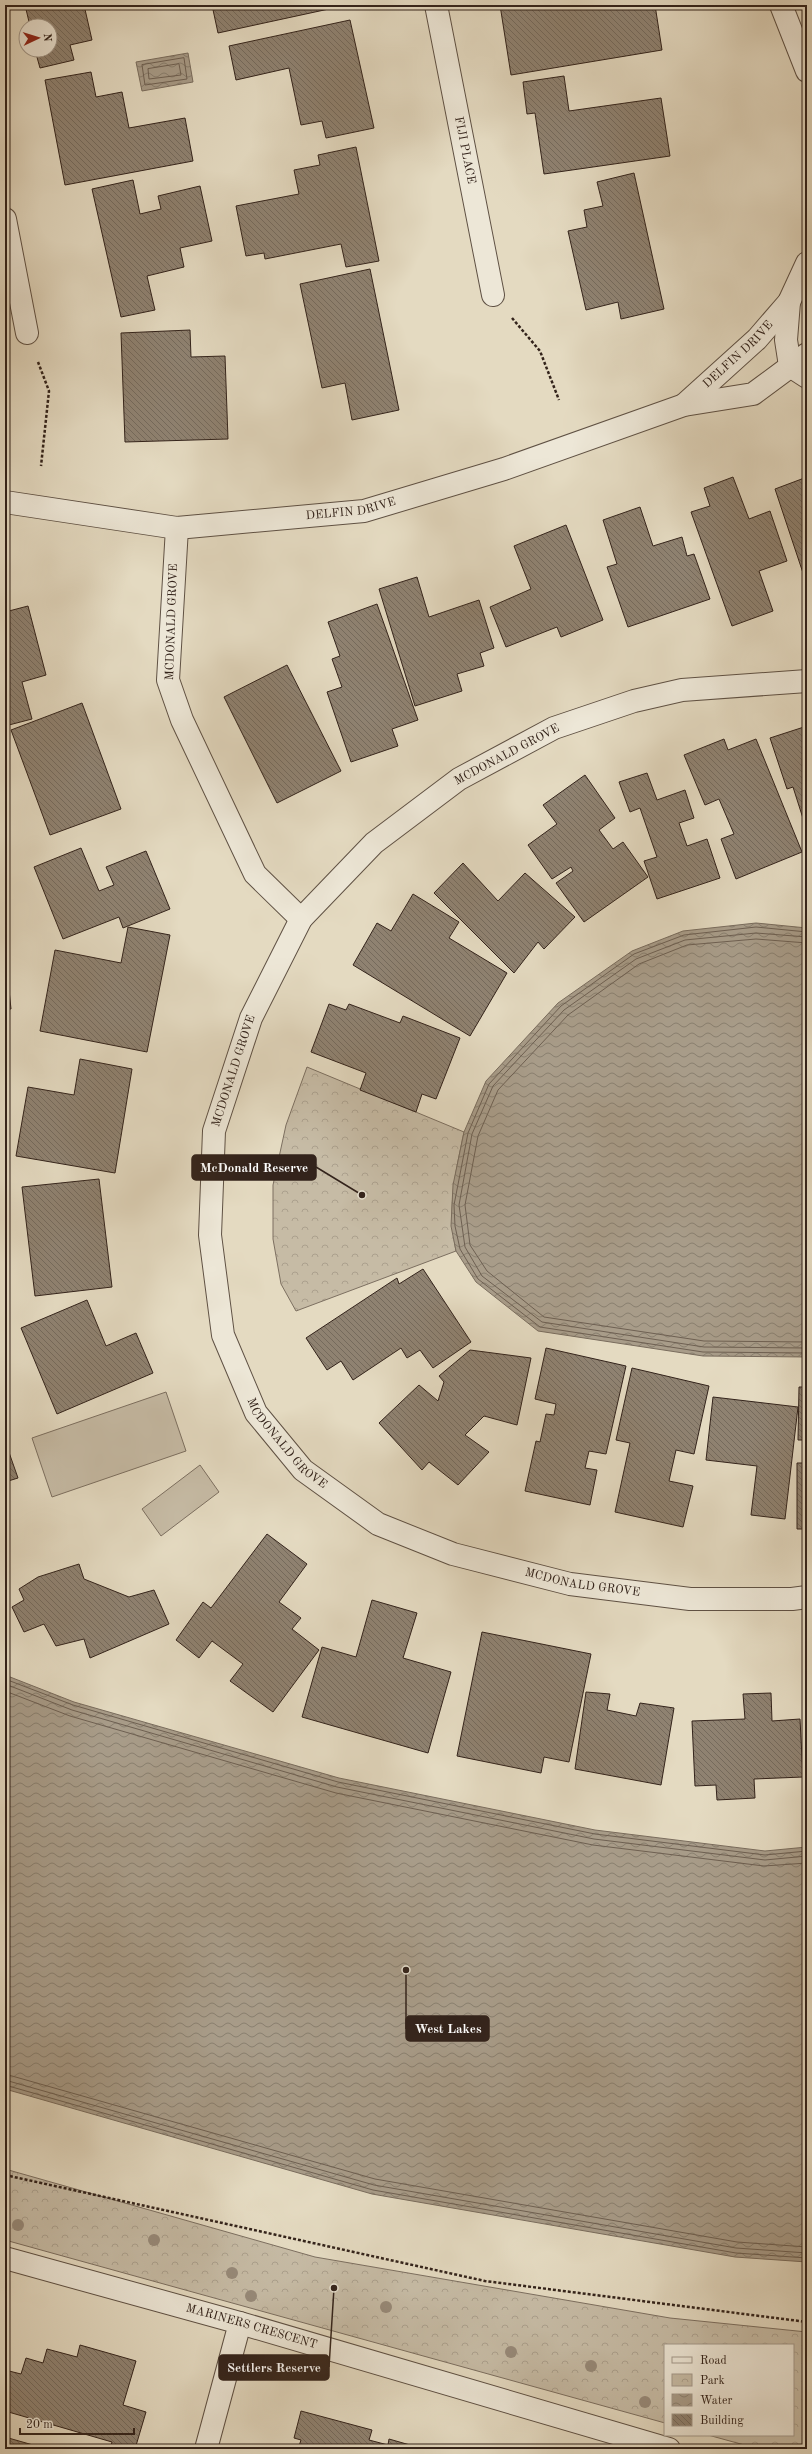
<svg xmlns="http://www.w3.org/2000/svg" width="812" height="2454" font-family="'Old Standard TT',serif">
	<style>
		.park { fill: url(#park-crowns); stroke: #7c6f60 }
		.pitch { fill: #c6bba5; stroke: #7c6f60 }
		.water { fill: url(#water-waves); stroke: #796c5d }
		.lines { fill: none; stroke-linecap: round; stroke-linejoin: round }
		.shore { stroke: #6e6052; stroke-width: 1 }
		.building { fill: url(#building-back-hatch); stroke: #33231b }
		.minor-casing { stroke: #5f5144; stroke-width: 24 }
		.path { stroke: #33231b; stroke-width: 2.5; stroke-dasharray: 3 2; stroke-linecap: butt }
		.minor { stroke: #ede7d7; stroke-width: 22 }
		.tree { fill: #978a79 }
		.labels { text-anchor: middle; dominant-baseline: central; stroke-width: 3; stroke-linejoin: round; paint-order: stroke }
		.street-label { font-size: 12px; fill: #33231b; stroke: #ede7d7 }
		.leader { fill: none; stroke: #33231b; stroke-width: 1.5 }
		.callout-dot { fill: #33231b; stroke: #ede7d7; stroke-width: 1.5 }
		.callout { fill: #33231b; stroke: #33231b; stroke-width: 1.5 }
		.callout-label { font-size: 13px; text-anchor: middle; font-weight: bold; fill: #fff }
	</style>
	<defs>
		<pattern id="park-crowns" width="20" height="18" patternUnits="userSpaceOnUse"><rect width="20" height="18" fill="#c6bba5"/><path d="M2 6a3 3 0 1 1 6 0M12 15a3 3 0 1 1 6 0" fill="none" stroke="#aba08d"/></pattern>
		<pattern id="water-waves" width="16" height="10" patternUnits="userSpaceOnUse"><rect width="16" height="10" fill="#a89c89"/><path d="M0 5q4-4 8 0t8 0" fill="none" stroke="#897f6f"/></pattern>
		<pattern id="building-back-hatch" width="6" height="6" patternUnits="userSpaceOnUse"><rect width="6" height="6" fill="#8f8271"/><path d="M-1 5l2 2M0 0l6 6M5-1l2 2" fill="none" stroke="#756a5c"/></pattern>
	</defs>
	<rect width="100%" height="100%" fill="#e4dac1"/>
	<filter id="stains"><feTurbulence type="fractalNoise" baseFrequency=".005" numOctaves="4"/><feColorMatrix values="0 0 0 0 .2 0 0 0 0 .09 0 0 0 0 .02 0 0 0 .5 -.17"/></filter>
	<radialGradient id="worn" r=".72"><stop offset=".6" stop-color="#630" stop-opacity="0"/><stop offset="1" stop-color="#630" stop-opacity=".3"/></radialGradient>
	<path class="park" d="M307,1067L464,1132C455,1176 447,1205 456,1251L296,1311L281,1284L273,1239V1185L286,1125Z
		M5,2169L315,2257L670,2318L807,2332V2449H759L708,2435H793V2345H665V2423L5,2240Z"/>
	<path class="pitch" d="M166,1392L186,1451L52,1497L32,1438Z
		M200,1465L219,1492L161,1536L142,1509Z"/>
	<path class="water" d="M188,53L193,82L142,91L136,62Z
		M756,923L807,928V1357L703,1356L538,1331L476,1282L456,1251L451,1226L453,1185L464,1132L486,1081L558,1003L632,951L683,931Z
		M5,1675L74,1702L339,1778L595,1830L765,1851L807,1847V2262L735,2257L372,2194L5,2089Z"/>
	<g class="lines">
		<path class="shore" d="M184,58L187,79L145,85L142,65Z
			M179,64L181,75L149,79L148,69Z
			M807,932L756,927L684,935L634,954L561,1006L489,1084L468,1133L454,1205L455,1226L460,1249L478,1279L540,1327L703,1352L807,1353
			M807,937L756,933L685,940L636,959L564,1010L493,1086L472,1134L459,1205L465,1247L482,1276L542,1322L704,1347L807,1348
			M807,943L756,939L687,945L639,964L568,1015L498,1090L478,1136L465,1205L470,1245L487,1271L544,1317L704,1341L807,1342
			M5,1679L73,1705L338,1782L595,1834L765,1855L807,1851
			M5,1684L72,1710L337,1787L594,1839L765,1860L807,1856
			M5,1691L70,1716L336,1793L593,1845L764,1866L807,1863
			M5,2074L375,2179L737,2242L807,2247
			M5,2080L374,2185L736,2248L807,2253
			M5,2085L373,2190L736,2253L807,2258"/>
	</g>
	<path class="building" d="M25,5H84L92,40L70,45L74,60L40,68L35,50H50V26H30Z
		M212,5H338V7L218,33Z
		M500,5H655L662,50L511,75Z
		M350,20L374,128L326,138L322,121L301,125L289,68L236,80L229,46Z
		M91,72L96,97L122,92L129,128L185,118L193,161L65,185L45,80Z
		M564,76L569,111L661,98L670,156L544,174L535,113L527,114L523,82Z
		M356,147L379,261L346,267L341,244L265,259L264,253L246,256L236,206L299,194L294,170L320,165L318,155Z
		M634,173L664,309L621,319L618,302L586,310L568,231L587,227L584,210L603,206L597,182Z
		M133,180L140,214L161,209L158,196L200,186L212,241L180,248L184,267L147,276L155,310L121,317L92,189Z
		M370,269L399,410L352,420L345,383L322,388L300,284Z
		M190,330L191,357L225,356L228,439L125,442L121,333Z
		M733,477L749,519L770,511L787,561L759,571L773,611L732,626L691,512L710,506L704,488Z
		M807,477V585L775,489Z
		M640,507L653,546L682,537L687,556L694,554L710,599L628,627L607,567L617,564L603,520Z
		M566,525L603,620L561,637L557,627L506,647L490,607L531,589L514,546Z
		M417,577L429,617L479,600L494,648L480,653L484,666L457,674L462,691L415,706L379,589Z
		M377,604L418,720L392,729L398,746L351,762L327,692L342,687L332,659L340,656L328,622Z
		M28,606L46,675L22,682L32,719L5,726V612Z
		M287,665L341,771L277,803L224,697Z
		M82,703L121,809L50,835L11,730Z
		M807,726V831L793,787L787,789L770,738Z
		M724,739L728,750L756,739L802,852L736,879L721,839L734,834L719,799L705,805L684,755Z
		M647,773L657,800L685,790L694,818L679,823L687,846L707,839L720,878L657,899L644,861L657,857L640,808L630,812L619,782Z
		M585,775L615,818L599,830L613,849L623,842L648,877L584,922L556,883L573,871L571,867L552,879L528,845L557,824L543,805Z
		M81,848L99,891L114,885L106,867L146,851L170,909L123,928L119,917L63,939L34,867Z
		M463,863L498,901L525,873L575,917L544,949L538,942L514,973L434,893Z
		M413,894L459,922L449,938L507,973L470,1036L353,965L377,923L391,931Z
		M128,927L170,935L147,1052L40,1031L55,950L121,963Z
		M5,952L11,1009H5Z
		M329,1004L346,1010L349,1004L400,1023L403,1016L460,1038L436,1099L422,1094L416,1112L360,1090L366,1073L311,1052Z
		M80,1059L132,1069L115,1173L16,1156L28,1087L74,1095Z
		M99,1179L112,1287L35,1296L22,1187Z
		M423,1269L471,1342L433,1368L420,1350L407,1358L401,1348L353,1380L341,1361L327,1370L306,1338L397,1278L399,1284Z
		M87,1300L106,1346L136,1333L153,1373L57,1414L21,1328Z
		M546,1348L626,1366L606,1454L589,1451L585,1468L597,1470L590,1505L525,1491L536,1441L540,1442L546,1414L554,1415L556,1404L535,1399Z
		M470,1350L531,1358L517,1425L484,1416L465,1435L489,1452L458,1485L429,1462L422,1470L379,1423L419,1385L438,1401L444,1382L439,1376Z
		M632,1368L709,1386L694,1454L676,1450L669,1481L693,1486L683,1527L615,1512L630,1443L616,1440Z
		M799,1387H807V1440H798Z
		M713,1397L798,1407L785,1519L751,1515L757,1466L706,1460Z
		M5,1441L18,1478L5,1482Z
		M797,1463H807V1529H797Z
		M267,1534L307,1564L279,1602L301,1618L292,1629L319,1650L273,1712L230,1681L243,1664L212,1641L199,1658L176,1640L203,1602L211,1608Z
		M79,1564L84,1579L129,1597L154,1590L169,1624L90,1658L84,1639L56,1646L44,1624L24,1632L12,1607L24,1600L19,1589L38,1577Z
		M372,1600L417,1613L403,1658L451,1672L428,1753L302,1717L322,1647L356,1657Z
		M482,1632L591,1654L569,1762L544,1757L541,1773L457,1756Z
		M586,1692L610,1694L607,1710L636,1716L640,1703L674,1708L661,1785L575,1769Z
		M771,1693L772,1721L800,1719L803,1777L754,1779L755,1798L717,1800L716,1785L695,1786L692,1721L745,1719L743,1694Z
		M80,2345L136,2361L123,2405L146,2412L135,2449H110L112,2442L5,2411V2370L21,2374L26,2358L43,2363L47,2349L77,2357Z
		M301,2411L372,2430L369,2440L388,2445L389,2439L424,2449H298L301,2440L294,2438Z
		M5,2437L47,2449H5Z"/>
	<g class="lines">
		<defs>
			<g id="minor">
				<path id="s1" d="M436,5L493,295"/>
				<path d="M781,5L807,71"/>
				<path d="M5,219L27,333"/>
				<path d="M789,302L786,340L790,366L807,377"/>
				<path id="s2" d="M684,405L757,339L789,302L807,263"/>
				<path id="s3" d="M5,502L177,528L364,511L504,469L684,405L753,394L807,354"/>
				<path d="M177,528L168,680L182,720L255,874L301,919"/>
				<path id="s4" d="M807,681L682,690L634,701L554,728L459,779L374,843L301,919L251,1018L214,1131L210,1235L223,1335L256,1413L303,1470L378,1524L453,1554L570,1584L690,1599H792L807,1597"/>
				<path id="s5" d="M5,2258L240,2323L669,2449"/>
				<path d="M206,2449L240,2323"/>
			</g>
		</defs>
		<use href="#minor" class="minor-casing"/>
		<path class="path" d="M512,318L540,351L559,400
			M38,362L49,391L41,466
			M5,2175L485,2281L807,2322"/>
		<use href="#minor" class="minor"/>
	</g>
	<g class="tree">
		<circle cx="18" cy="2225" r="6"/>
		<circle cx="154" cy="2240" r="6"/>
		<circle cx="232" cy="2273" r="6"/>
		<circle cx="251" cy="2296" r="6"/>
		<circle cx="386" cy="2307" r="6"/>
		<circle cx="511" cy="2352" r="6"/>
		<circle cx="591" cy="2366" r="6"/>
		<circle cx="645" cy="2402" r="6"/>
	</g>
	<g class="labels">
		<g class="street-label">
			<text stroke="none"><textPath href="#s1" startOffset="148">FIJI PLACE</textPath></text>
			<text stroke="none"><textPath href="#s2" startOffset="74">DELFIN DRIVE</textPath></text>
			<text stroke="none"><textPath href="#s3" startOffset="349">DELFIN DRIVE</textPath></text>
			<text transform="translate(172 622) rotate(-88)">MCDONALD GROVE</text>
			<text transform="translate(507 755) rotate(-28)">MCDONALD GROVE</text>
			<text transform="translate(234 1071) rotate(-72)">MCDONALD GROVE</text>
			<text stroke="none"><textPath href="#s4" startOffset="1141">MCDONALD GROVE</textPath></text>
			<text stroke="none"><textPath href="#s4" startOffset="1478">MCDONALD GROVE</textPath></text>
			<text stroke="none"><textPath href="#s5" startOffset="256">MARINERS CRESCENT</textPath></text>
		</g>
	</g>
	<path class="leader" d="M362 1195L316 1167M406 1970L406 2029M334 2288L329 2367"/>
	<g class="callout-dot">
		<circle cx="362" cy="1195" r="4"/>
		<circle cx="406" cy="1970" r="4"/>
		<circle cx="334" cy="2288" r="4"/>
	</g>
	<g class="callout">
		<rect x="192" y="1155" width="124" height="25" rx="4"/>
		<rect x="406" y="2016" width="83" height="25" rx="4"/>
		<rect x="219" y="2355" width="110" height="25" rx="4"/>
	</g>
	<g class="callout-label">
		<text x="254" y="1172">McDonald Reserve</text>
		<text x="448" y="2033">West Lakes</text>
		<text x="274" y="2372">Settlers Reserve</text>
	</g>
	<rect width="812" height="2454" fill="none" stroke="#e4dac1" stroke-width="20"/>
	<rect x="6" y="6" width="800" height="2442" fill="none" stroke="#33231b" stroke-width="2"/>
	<rect x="10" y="10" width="792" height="2434" fill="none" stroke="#33231b"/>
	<rect x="664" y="2344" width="130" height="92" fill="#ede7d7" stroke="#a3998c"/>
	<rect x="672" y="2357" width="20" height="6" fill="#ede7d7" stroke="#a3998c"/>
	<text x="700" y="2364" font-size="12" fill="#33231b">Road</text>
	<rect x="672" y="2374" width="20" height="12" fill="url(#park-crowns)" stroke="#a3998c"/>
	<text x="700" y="2384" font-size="12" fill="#33231b">Park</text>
	<rect x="672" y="2394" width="20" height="12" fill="url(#water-waves)" stroke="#a3998c"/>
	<text x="700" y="2404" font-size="12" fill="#33231b">Water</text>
	<rect x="672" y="2414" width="20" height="12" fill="url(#building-back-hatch)" stroke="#a3998c"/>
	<text x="700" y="2424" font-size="12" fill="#33231b">Building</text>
	<g transform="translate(38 38) rotate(86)"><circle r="19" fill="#ede7d7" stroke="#a3998c"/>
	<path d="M0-3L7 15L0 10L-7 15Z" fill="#8f2418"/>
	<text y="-6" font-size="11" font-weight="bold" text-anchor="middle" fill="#33231b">N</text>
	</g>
	<path d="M20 2428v6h114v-6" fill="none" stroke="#33231b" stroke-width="2"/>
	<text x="26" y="2428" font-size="12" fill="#33231b" stroke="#ede7d7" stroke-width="3" paint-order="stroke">20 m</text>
	<rect width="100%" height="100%" filter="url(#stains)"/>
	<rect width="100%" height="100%" fill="url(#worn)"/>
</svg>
